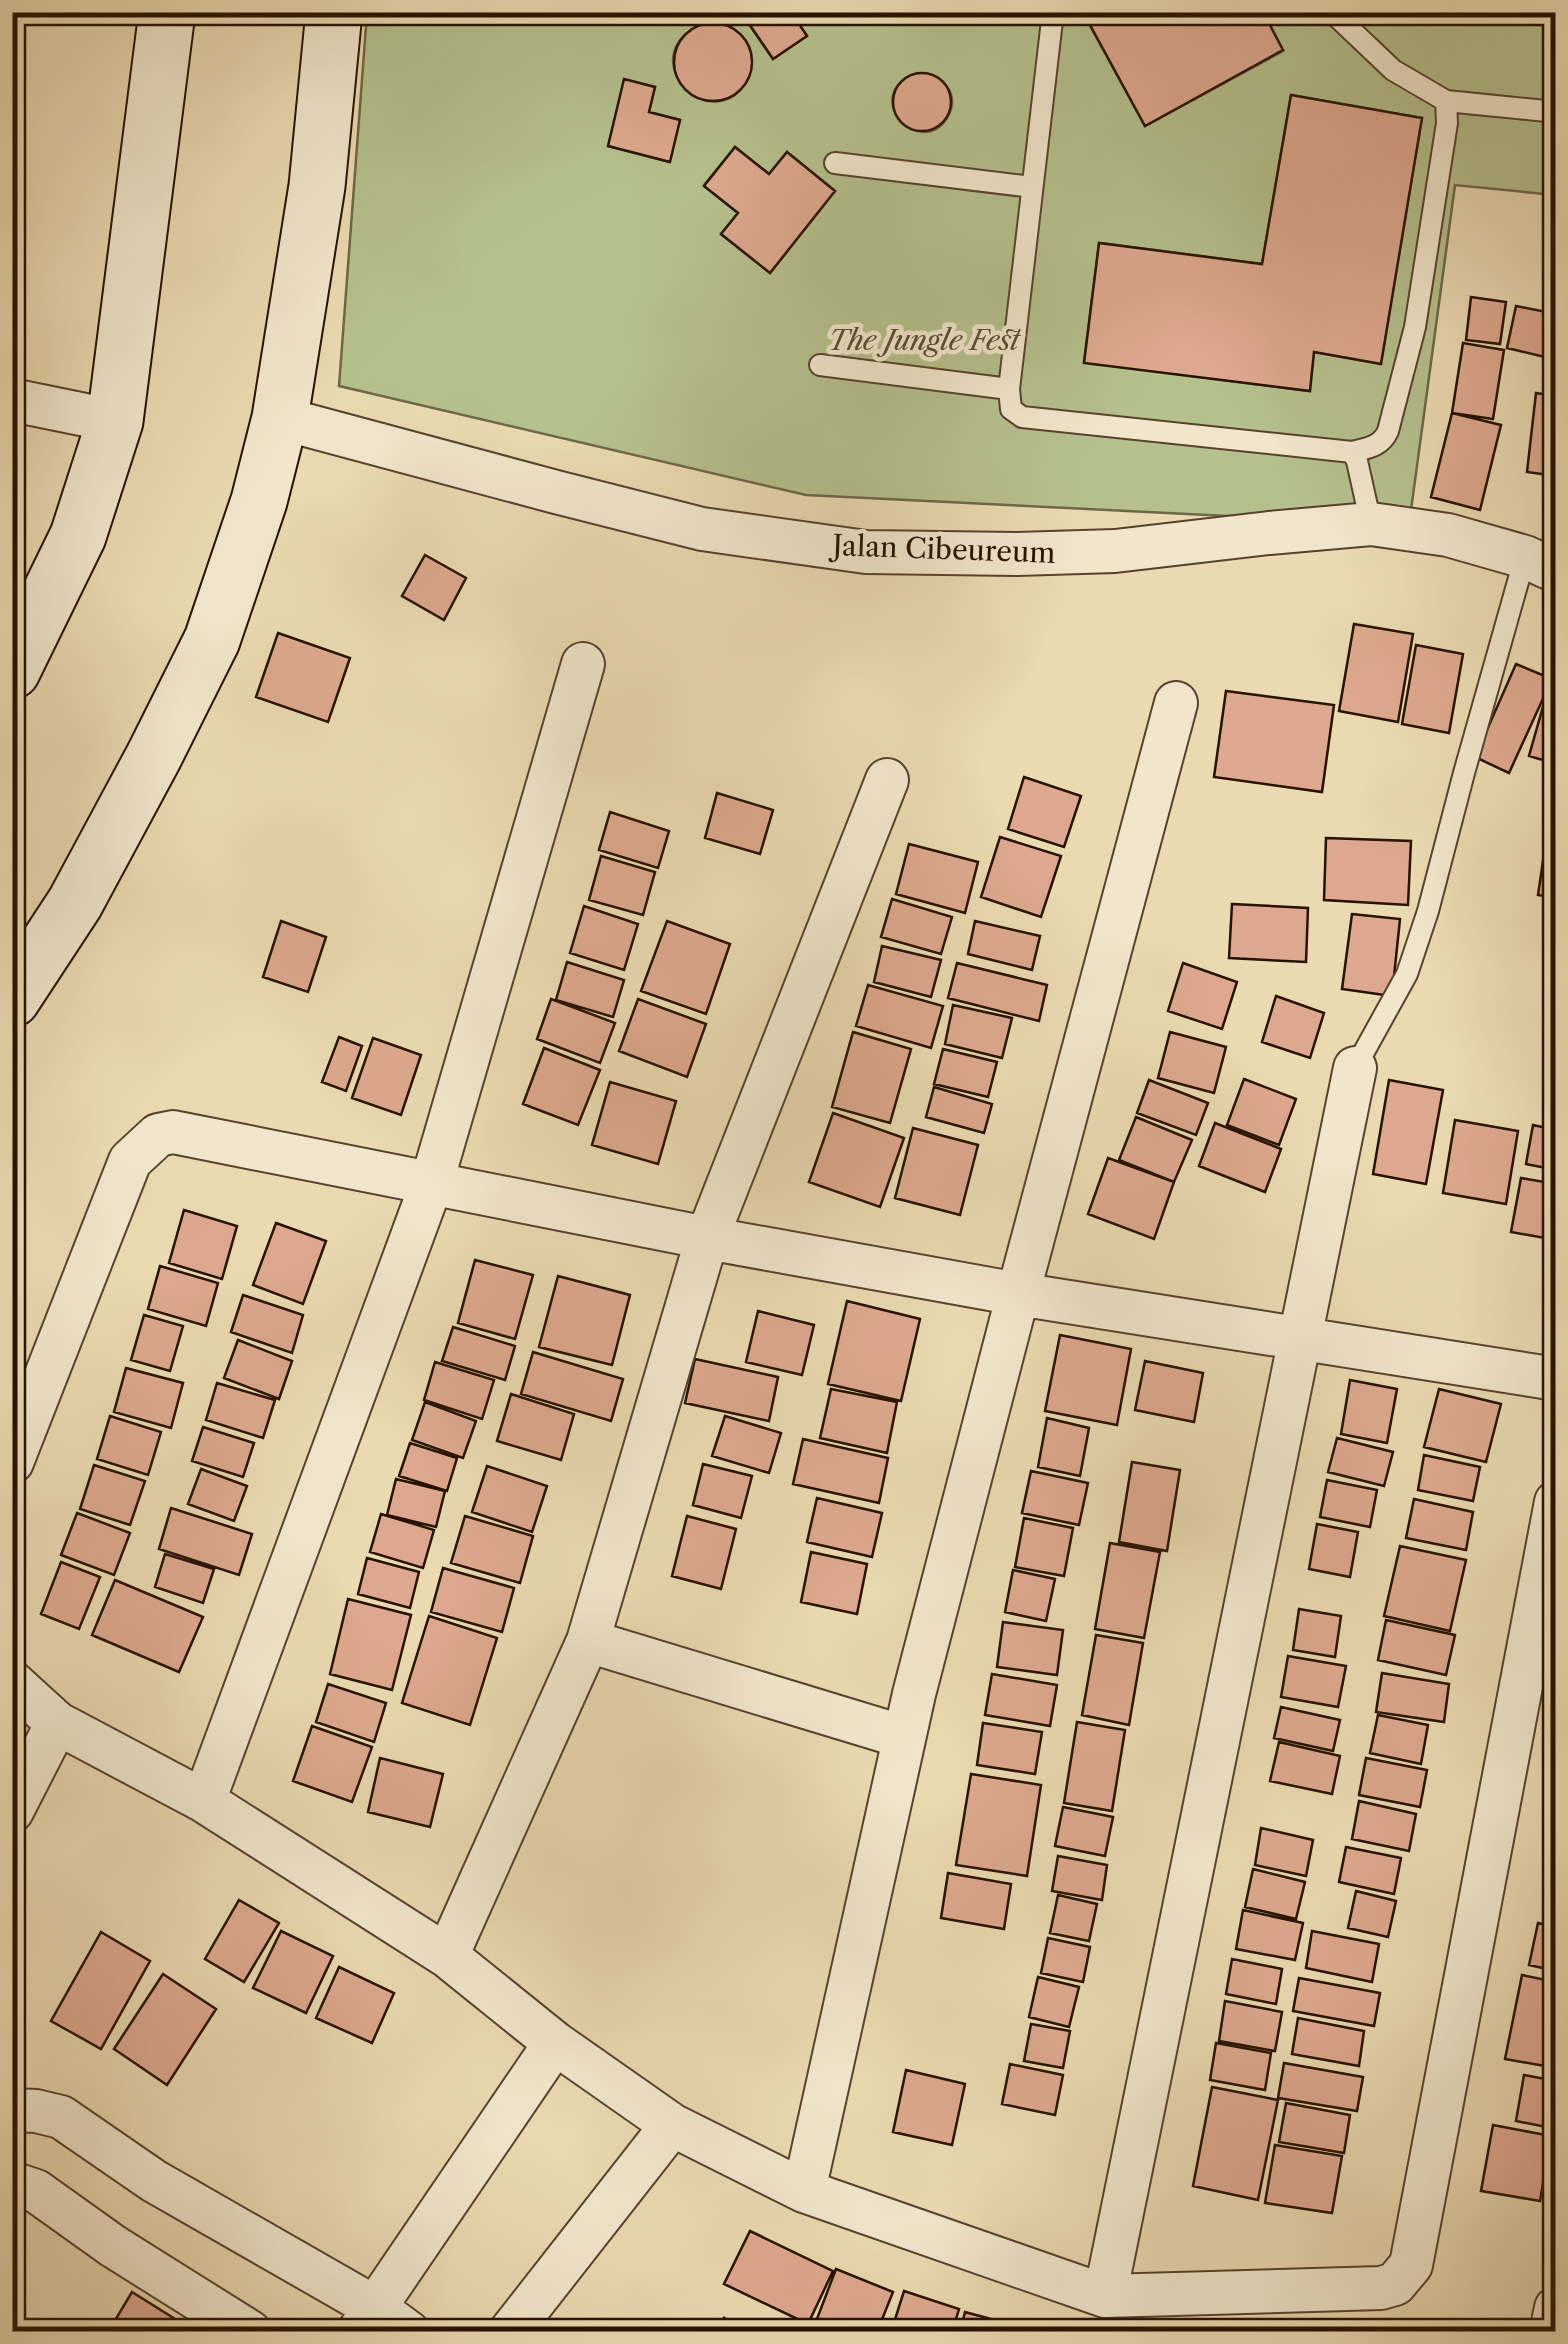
<svg xmlns="http://www.w3.org/2000/svg" width="1568" height="2344" font-family="'Libre Caslon Text',serif">
	<style>
		.green { fill: #b5c08d; stroke: #6e6847; stroke-width: 2.5; fill-rule: evenodd }
		.building { fill: #dda88f; stroke: #261101; stroke-width: 2.5 }
		.lines { fill: none; stroke-linecap: round; stroke-linejoin: round }
		.lane-casing { stroke: #57432d; stroke-width: 24 }
		.street-casing { stroke: #57432d; stroke-width: 46 }
		.secondary-casing { stroke: #261101; stroke-width: 59 }
		.lane { stroke: #f1e6cc; stroke-width: 20 }
		.street { stroke: #f1e6cc; stroke-width: 42 }
		.secondary { stroke: #f1e6cc; stroke-width: 55 }
		.labels { text-anchor: middle; dominant-baseline: central; stroke-width: 9; stroke-linejoin: round; paint-order: stroke }
		.park-label { font-size: 28px; font-style: italic; fill: #584e32; stroke: #f1e6cc }
		.street-label { font-size: 28px; fill: #261101; stroke: #f1e6cc }
	</style>
	<rect width="100%" height="100%" fill="#ead9b1"/>
	<filter id="stains"><feTurbulence type="fractalNoise" baseFrequency=".002" numOctaves="4"/><feColorMatrix values="0 0 0 0 .2 0 0 0 0 .09 0 0 0 0 .02 0 0 0 .5 -.17"/></filter>
	<radialGradient id="worn" r=".72"><stop offset=".6" stop-color="#630" stop-opacity="0"/><stop offset="1" stop-color="#630" stop-opacity=".3"/></radialGradient>
	<path class="green" d="M367,13H741L773,59L807,36L791,13H1083L1145,126L1283,51L1263,13H1555V195L1455,185L1409,525L806,495L339,386ZM706,23C711,23 716,22 721,24C745,29 759,59 747,80C713,142 626,53 706,23ZM918,73C940,74 961,92 948,116C923,163 856,94 918,73ZM624,80L655,87L649,112L680,120L669,162L609,146ZM1291,95L1422,118L1380,363L1314,352L1309,391L1084,362L1099,243L1262,264ZM735,147L769,174L787,152L835,191L770,273L721,234L738,213L704,185Z"/>
	<path class="building" d="M741,12H791L807,36L773,59Z
		M1083,12H1263L1283,50L1145,126Z
		M674 62a39 39 0 1 1 78 0a39 39 0 1 1-78 0Z
		M893 102a29 29 0 1 1 58 0a29 29 0 1 1-58 0Z
		M624,79L655,87L649,112L680,120L670,162L608,146Z
		M1291,95L1422,118L1381,364L1314,352L1310,391L1084,363L1099,243L1262,264Z
		M735,147L769,174L787,152L835,191L770,273L721,234L738,213L704,186Z
		M1471,297L1506,302L1500,344L1466,340Z
		M1516,306L1556,314V350L1553,359L1507,348Z
		M1463,343L1504,350L1493,419L1452,413Z
		M1536,393L1556,396V476L1527,472Z
		M1452,413L1501,425L1480,510L1431,497Z
		M425,555L466,578L444,620L402,596Z
		M1354,624L1413,634L1398,722L1339,711Z
		M278,633L350,658L328,722L256,697Z
		M1416,645L1463,654L1449,733L1402,724Z
		M1516,664L1552,679L1509,773L1475,757Z
		M1226,691L1334,705L1322,792L1214,777Z
		M1546,696L1556,699V764L1529,756Z
		M1024,777L1081,796L1064,847L1008,829Z
		M1553,792H1556V898L1538,895Z
		M717,793L773,810L760,854L705,838Z
		M610,812L669,831L658,868L599,850Z
		M1000,837L1061,856L1041,917L981,897Z
		M1326,838L1411,841L1408,905L1324,900Z
		M909,844L978,862L965,913L896,894Z
		M601,856L655,872L643,915L589,900Z
		M892,899L952,917L941,954L881,937Z
		M1232,904L1308,908L1306,962L1229,958Z
		M584,906L638,924L624,970L570,953Z
		M1352,914L1400,919L1392,996L1342,989Z
		M281,921L326,937L308,992L263,977Z
		M667,921L730,944L706,1014L641,991Z
		M975,921L1040,936L1032,970L968,954Z
		M882,946L941,960L931,997L874,982Z
		M567,962L624,980L613,1017L556,1000Z
		M957,963L1047,985L1039,1021L948,998Z
		M1183,963L1237,982L1222,1029L1168,1011Z
		M868,985L943,1006L931,1048L856,1026Z
		M1276,996L1324,1013L1310,1058L1262,1042Z
		M551,999L615,1023L600,1063L537,1039Z
		M638,999L706,1024L687,1077L619,1051Z
		M953,1005L1012,1018L1002,1058L945,1044Z
		M853,1032L911,1049L890,1123L832,1107Z
		M1170,1032L1226,1047L1214,1093L1158,1078Z
		M339,1037L362,1046L346,1091L322,1082Z
		M373,1038L421,1055L401,1115L352,1098Z
		M544,1048L600,1070L578,1125L523,1104Z
		M943,1049L997,1062L988,1097L934,1084Z
		M1244,1079L1296,1099L1279,1145L1227,1125Z
		M1149,1080L1208,1103L1196,1135L1137,1113Z
		M1389,1080L1443,1090L1426,1184L1373,1174Z
		M610,1082L676,1101L658,1164L592,1145Z
		M934,1087L992,1104L984,1133L926,1117Z
		M833,1113L904,1138L880,1207L809,1182Z
		M1136,1117L1192,1140L1174,1182L1119,1160Z
		M1455,1120L1518,1131L1506,1204L1443,1193Z
		M1215,1123L1281,1149L1265,1192L1199,1166Z
		M1533,1125L1556,1130V1170L1526,1164Z
		M913,1128L978,1145L960,1215L895,1198Z
		M1108,1158L1174,1182L1154,1239L1088,1214Z
		M1521,1178L1556,1184V1240L1511,1232Z
		M184,1210L237,1226L222,1279L169,1263Z
		M276,1223L326,1241L303,1304L253,1285Z
		M475,1260L533,1275L515,1339L458,1323Z
		M160,1266L218,1283L206,1326L148,1309Z
		M558,1276L630,1295L612,1365L539,1347Z
		M243,1295L303,1315L292,1353L231,1332Z
		M847,1301L920,1319L901,1401L828,1384Z
		M758,1311L814,1325L802,1375L746,1362Z
		M144,1315L183,1326L170,1371L131,1360Z
		M453,1327L515,1346L505,1380L442,1361Z
		M1060,1335L1131,1349L1117,1425L1045,1411Z
		M238,1340L292,1361L279,1399L224,1378Z
		M533,1352L623,1379L611,1421L521,1394Z
		M695,1359L778,1377L769,1421L685,1403Z
		M1145,1361L1203,1373L1194,1422L1135,1410Z
		M435,1362L494,1380L482,1419L424,1400Z
		M126,1368L183,1383L171,1428L114,1412Z
		M1350,1380L1397,1389L1387,1443L1341,1434Z
		M217,1383L275,1400L263,1438L206,1420Z
		M831,1389L897,1402L887,1453L820,1438Z
		M1439,1389L1501,1404L1486,1462L1424,1447Z
		M511,1394L574,1414L561,1460L497,1441Z
		M425,1402L476,1421L463,1458L412,1440Z
		M110,1416L161,1432L148,1475L97,1459Z
		M725,1416L781,1433L769,1473L712,1456Z
		M1047,1418L1089,1428L1080,1476L1038,1467Z
		M203,1427L254,1443L243,1477L192,1461Z
		M1337,1438L1393,1452L1384,1486L1328,1472Z
		M803,1439L888,1458L879,1503L793,1484Z
		M410,1443L457,1458L447,1491L399,1476Z
		M1424,1455L1480,1467L1473,1501L1418,1490Z
		M1132,1462L1180,1470L1167,1551L1119,1542Z
		M703,1464L752,1476L741,1518L693,1505Z
		M94,1465L145,1481L130,1525L80,1509Z
		M487,1466L547,1486L532,1532L472,1512Z
		M201,1469L247,1486L234,1521L188,1504Z
		M1031,1471L1088,1483L1079,1525L1022,1513Z
		M396,1479L445,1491L436,1527L387,1515Z
		M1327,1480L1377,1490L1370,1527L1320,1517Z
		M817,1498L882,1513L872,1557L807,1542Z
		M1414,1499L1473,1512L1466,1550L1406,1538Z
		M171,1508L252,1534L239,1575L159,1549Z
		M77,1513L130,1533L114,1575L61,1555Z
		M381,1514L434,1530L423,1568L370,1552Z
		M465,1516L533,1536L520,1583L451,1563Z
		M687,1516L736,1529L721,1589L672,1576Z
		M1024,1518L1073,1528L1064,1576L1015,1567Z
		M1317,1524L1358,1532L1350,1577L1309,1569Z
		M1110,1543L1160,1552L1144,1638L1095,1629Z
		M1400,1546L1466,1560L1450,1631L1384,1616Z
		M811,1552L867,1564L857,1614L801,1602Z
		M165,1554L214,1569L203,1603L155,1587Z
		M367,1558L419,1572L410,1608L358,1594Z
		M61,1562L100,1577L79,1629L41,1614Z
		M443,1568L514,1588L502,1632L431,1612Z
		M1013,1570L1055,1579L1046,1621L1005,1612Z
		M115,1580L203,1617L179,1672L92,1635Z
		M348,1599L411,1615L392,1690L330,1674Z
		M1299,1609L1341,1616L1335,1657L1293,1650Z
		M429,1616L497,1638L470,1725L402,1703Z
		M1386,1620L1455,1635L1446,1675L1378,1660Z
		M1003,1622L1063,1630L1057,1675L997,1667Z
		M1096,1635L1143,1643L1129,1725L1082,1715Z
		M1288,1656L1346,1666L1338,1707L1281,1697Z
		M1382,1673L1449,1684L1444,1722L1376,1712Z
		M992,1674L1057,1685L1050,1726L985,1715Z
		M328,1684L386,1703L374,1742L316,1722Z
		M1281,1707L1340,1720L1333,1751L1274,1738Z
		M1378,1715L1428,1725L1421,1764L1370,1753Z
		M1077,1722L1125,1730L1112,1811L1064,1803Z
		M983,1723L1042,1732L1035,1774L977,1765Z
		M312,1726L372,1747L352,1802L293,1781Z
		M1279,1742L1340,1756L1332,1794L1270,1781Z
		M380,1758L443,1774L430,1827L368,1812Z
		M1366,1758L1427,1770L1420,1807L1359,1795Z
		M971,1774L1041,1785L1027,1876L956,1865Z
		M1359,1801L1416,1814L1409,1851L1352,1839Z
		M1063,1807L1113,1817L1105,1856L1055,1846Z
		M1261,1828L1313,1840L1306,1876L1255,1865Z
		M1346,1847L1401,1858L1394,1894L1339,1882Z
		M1058,1856L1107,1865L1102,1900L1052,1891Z
		M1253,1869L1305,1882L1296,1919L1245,1907Z
		M948,1873L1011,1884L1004,1929L941,1918Z
		M1550,1875L1556,1876V1919L1545,1918Z
		M1356,1891L1396,1901L1388,1937L1348,1928Z
		M1058,1895L1097,1904L1089,1941L1050,1933Z
		M239,1900L279,1923L244,1982L205,1959Z
		M1243,1910L1303,1923L1295,1960L1236,1949Z
		M1538,1923L1556,1927V1971L1529,1965Z
		M281,1931L333,1956L306,2013L253,1988Z
		M1312,1931L1379,1944L1372,1982L1306,1968Z
		M101,1932L150,1961L101,2049L51,2021Z
		M1048,1938L1090,1947L1083,1982L1041,1973Z
		M1232,1959L1282,1969L1276,2004L1226,1994Z
		M339,1967L394,1993L372,2043L316,2018Z
		M163,1974L216,2009L167,2085L114,2049Z
		M1522,1975L1556,1982V2068L1505,2059Z
		M1038,1977L1079,1987L1069,2027L1029,2017Z
		M1299,1978L1380,1993L1374,2026L1293,2011Z
		M1225,2001L1282,2012L1275,2051L1219,2041Z
		M1298,2018L1364,2031L1359,2066L1292,2054Z
		M1031,2024L1070,2031L1063,2068L1024,2061Z
		M1216,2043L1271,2053L1265,2090L1210,2080Z
		M1284,2063L1363,2077L1357,2111L1278,2098Z
		M1010,2064L1063,2075L1055,2115L1002,2104Z
		M906,2070L965,2084L952,2145L893,2132Z
		M1524,2075L1556,2081V2129L1516,2121Z
		M1212,2087L1278,2100L1258,2200L1193,2186Z
		M1286,2103L1350,2115L1344,2153L1279,2142Z
		M1493,2125L1551,2136L1540,2201L1481,2191Z
		M1275,2145L1342,2156L1332,2213L1265,2203Z
		M750,2231L833,2271L808,2324L724,2284Z
		M836,2269L893,2292L877,2332H812Z
		M904,2291L959,2309L952,2332H891Z
		M132,2292L175,2319L168,2332H108Z
		M965,2312L1024,2328L1023,2332H960Z
		M724,2318L746,2328L749,2321L773,2332H718Z"/>
	<g class="lines">
		<defs>
			<path id="lane" d="M1053,12L1009,389L1011,409L1022,417L1352,452L1357,461L1371,524
				M1332,12L1393,70L1446,101L1447,123L1415,327L1388,431C1381,447 1367,448 1352,452
				M1446,101L1556,112
				M835,163L1032,187
				M820,365L1009,389
				M1355,1068L1407,974L1428,911L1464,773L1525,557"/>
			<path id="street" d="M12,400L115,421
				M280,418L556,492L702,529L866,552L1017,554L1115,551L1269,533L1371,524L1448,535L1525,557L1556,571
				M12,1462L130,1161L158,1135L173,1132L707,1238L1018,1294L1556,1379
				M588,1641L904,1737
				M12,1682L57,1723L204,1801L447,1956L555,2043L672,2125L804,2191L1105,2296L1381,2288L1395,2284L1411,2265L1556,1502
				M204,1801L431,1185L583,664
				M12,1811L57,1723
				M447,1956L588,1641L707,1238L887,780
				M12,2110L36,2111L61,2117L154,2181L374,2307L408,2332
				M12,2183L36,2191L113,2246L250,2332
				M804,2191L914,1694L1018,1294L1176,703
				M1105,2296L1355,1068
				M359,2331L555,2043
				M510,2332L672,2125
				M1551,2332L1556,2308"/>
			<path id="secondary" d="M12,671L78,536L115,421L167,12
				M12,999L75,903L154,756L212,640L259,501L280,418L317,186L334,12"/>
		</defs>
		<use href="#lane" class="lane-casing"/>
		<use href="#street" class="street-casing"/>
		<use href="#secondary" class="secondary-casing"/>
		<use href="#lane" class="lane"/>
		<use href="#street" class="street"/>
		<use href="#secondary" class="secondary"/>
	</g>
	<g class="labels">
		<g class="park-label">
			<text x="924" y="340">The Jungle Fest</text>
		</g>
		<g class="street-label">
			<text transform="translate(944 549) rotate(2)">Jalan Cibeureum</text>
		</g>
	</g>
	<rect width="1568" height="2344" fill="none" stroke="#ead9b1" stroke-width="50"/>
	<rect x="15" y="15" width="1538" height="2314" fill="none" stroke="#261101" stroke-width="5"/>
	<rect x="25" y="25" width="1518" height="2294" fill="none" stroke="#261101" stroke-width="2.5"/>
	<rect width="100%" height="100%" filter="url(#stains)"/>
	<rect width="100%" height="100%" fill="url(#worn)"/>
</svg>
